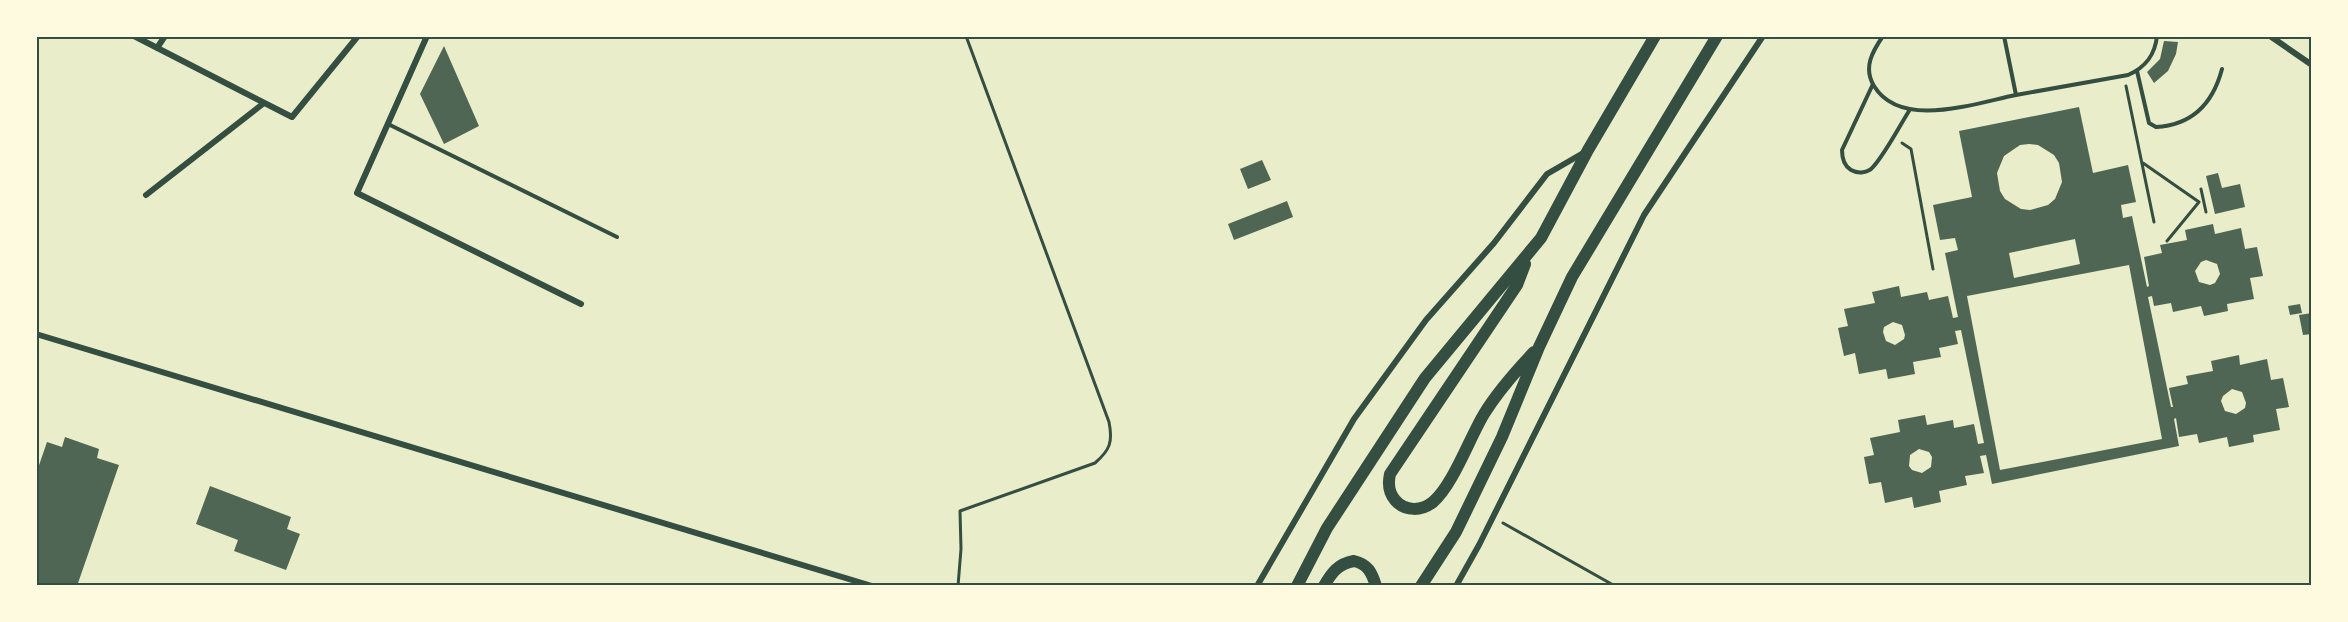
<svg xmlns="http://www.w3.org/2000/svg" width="2348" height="622" font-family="Overpass,sans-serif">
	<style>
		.building { fill: #4f6655; fill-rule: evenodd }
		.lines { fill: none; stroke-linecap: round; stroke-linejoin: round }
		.path { stroke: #344e41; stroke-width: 3 }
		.service { stroke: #344e41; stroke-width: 4 }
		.minor { stroke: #344e41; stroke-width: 6 }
		.primary { stroke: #344e41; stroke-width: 12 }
		.neatline { fill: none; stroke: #344e41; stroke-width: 2 }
	</style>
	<rect width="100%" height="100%" fill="#e9edc9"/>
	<path class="building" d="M2164,41L2178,42L2176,54L2168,71L2154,83L2147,72L2160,59Z
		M444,46L479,126L444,144L420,94Z
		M2079,107L2093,173L2128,165L2136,202L2121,205L2123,218L2132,216L2147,287L2149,286L2144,257L2162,253L2160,245L2187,240L2185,230L2213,224L2215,234L2241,228L2245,249L2257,247L2263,276L2250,278L2254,299L2227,304L2228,311L2204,316L2201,306L2173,312L2171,303L2154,306L2152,296L2148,297L2171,407H2173L2169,388L2188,384L2186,376L2213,371L2211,361L2239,355L2240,365L2267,359L2271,380L2283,378L2289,407L2276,409L2280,430L2253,435L2254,442L2229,447L2227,437L2199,443L2197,434L2179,437L2176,418L2174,419L2179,446L1992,484L1986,455L1980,456L1984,473L1965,476L1967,485L1939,491L1941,502L1914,508L1912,497L1885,503L1881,482L1869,484L1864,457L1874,455L1870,438L1900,432L1898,420L1925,415L1927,425L1953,420L1954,428L1974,424L1978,444L1984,443L1961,330L1955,331L1958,344L1939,348L1941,357L1913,362L1915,374L1888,379L1886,369L1859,374L1855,353L1844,356L1838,328L1848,326L1844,309L1875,303L1872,292L1899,286L1901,297L1927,292L1929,300L1948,296L1953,318L1958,317L1945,253L1958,250L1955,238L1940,240L1933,205L1972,197L1959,131ZM2029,144L2038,145L2054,155L2059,163L2062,182L2055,199L2048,205L2030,210L2021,209L2005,199L2000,191L1997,173L2004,156L2020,145ZM2075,239L2080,264L2014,278L2009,253ZM2206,260L2217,264L2220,274L2215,283L2210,285L2199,282L2195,271L2201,262ZM2129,265L2162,439L2000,470L1967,296ZM1893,322L1902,325L1905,335L1904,339L1895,345L1886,341L1883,332L1884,327ZM2232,389L2242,392L2246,403L2245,408L2236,414L2225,411L2221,401L2223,396ZM1919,449L1929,452L1932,457L1931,467L1922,473L1912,470L1909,466L1910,455Z
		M1262,160L1271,180L1248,189L1240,169Z
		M2218,173L2222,188L2240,184L2245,207L2215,214L2206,176Z
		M1287,201L1293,217L1234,240L1228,224Z
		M2300,304L2302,313L2290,315L2288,306Z
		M2312,313V334L2303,335L2299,315Z
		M65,437L99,449L97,458L119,465L77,586H36V474L47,442L62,447Z
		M210,486L291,517L287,529L300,534L286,570L234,551L238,540L196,524Z"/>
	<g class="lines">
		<path class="path" d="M2126,86L2154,222
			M1902,143L1911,149L1933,269
			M2143,163L2199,202L2167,241
			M2201,189L2206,212
			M1503,523L1615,586
			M958,586L961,549L960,511L1095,463C1110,450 1113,442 1109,422L966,36"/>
		<path class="service" d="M1883,36C1872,52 1863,68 1874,86C1901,130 1975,103 2016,95
			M2004,36L2016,95L2128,75C2146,67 2155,55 2157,36
			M36,37L37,36
			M2137,71L2149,123L2156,127C2192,125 2213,103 2222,69
			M1873,84L1842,150C1842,158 1844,166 1851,170C1858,174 1868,173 1873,167C1885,154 1899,127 1909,111
			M388,124L617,237"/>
		<path class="minor" d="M134,36L292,117L358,36
			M427,36L357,193L581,304
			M2270,36L2312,65
			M157,48L165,36
			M146,195L264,103
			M36,334L872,586
			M1257,586L1354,419L1426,320L1494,243L1547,174L1585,152
			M1456,586L1479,545L1644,215L1763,36"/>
		<path class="primary" d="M1525,264L1517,285L1390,474C1388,483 1389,493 1395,500C1405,512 1422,511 1433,502C1453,485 1470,437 1484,414C1498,391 1516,371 1534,352
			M1297,586L1327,528L1425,378L1541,238L1588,150L1655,36
			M1324,586C1332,572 1338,564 1354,561C1368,564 1372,573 1376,586
			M1421,586L1456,532L1502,437L1539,347L1572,277L1717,36"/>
	</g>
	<rect width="2348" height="622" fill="none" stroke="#fefae0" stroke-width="75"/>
	<rect x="38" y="38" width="2272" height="546" class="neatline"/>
</svg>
